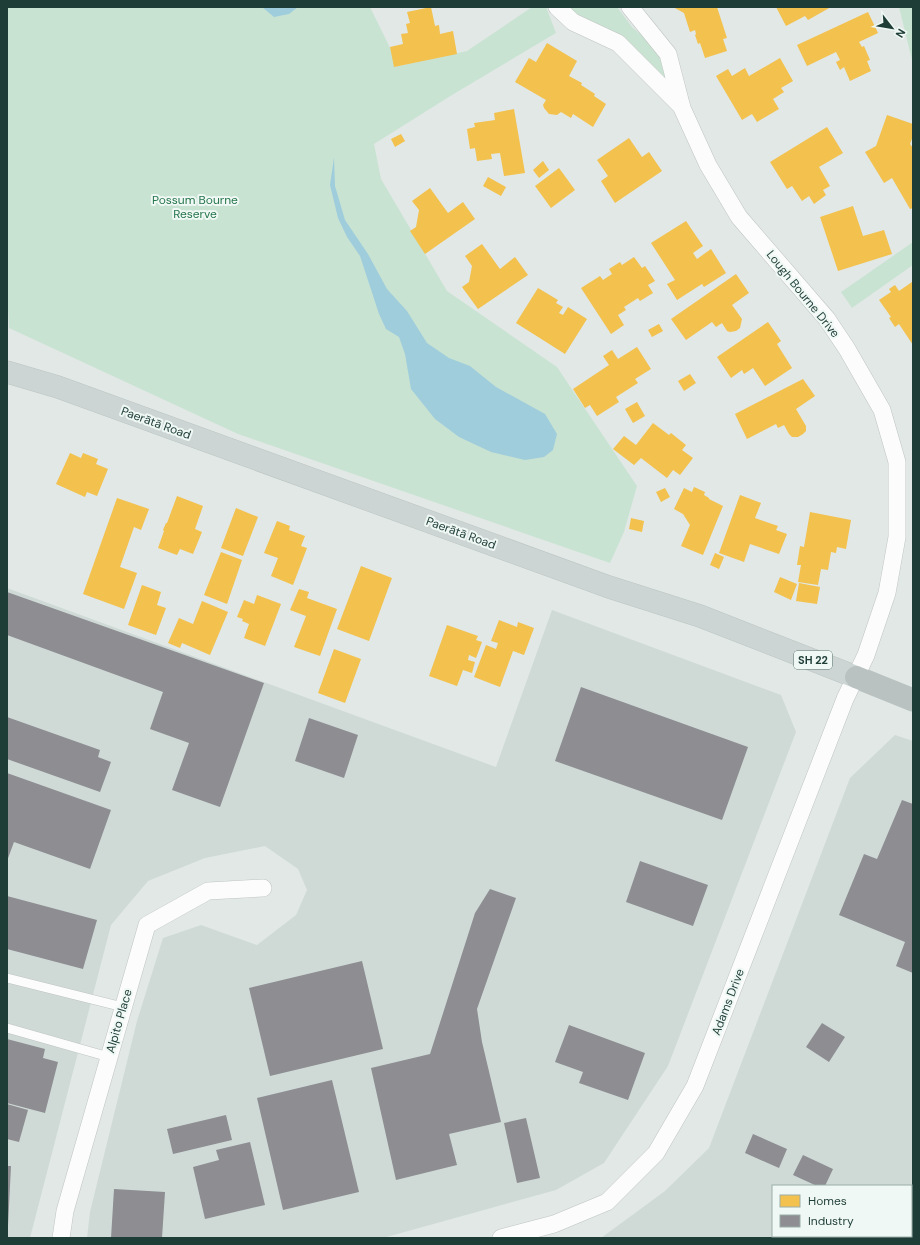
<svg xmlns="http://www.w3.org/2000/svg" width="920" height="1245" font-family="'DM Sans',sans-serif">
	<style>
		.built { fill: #cfdad6; fill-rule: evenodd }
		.green { fill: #c9e3d3 }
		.water { fill: #9fcddb }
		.homes { fill: #f2c14e }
		.industry { fill: #8d8d92 }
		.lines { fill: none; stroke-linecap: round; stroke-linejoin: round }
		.lane-casing { stroke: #bfc5c3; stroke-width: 10 }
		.street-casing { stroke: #bfc5c3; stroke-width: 18 }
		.primary-casing { stroke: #bbc5c3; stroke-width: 23 }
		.highway-casing { stroke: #bbc5c3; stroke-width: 23 }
		.lane { stroke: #fbfcfb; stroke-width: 9 }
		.street { stroke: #fbfcfb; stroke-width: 17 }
		.primary { stroke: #ccd5d3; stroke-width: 22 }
		.highway { stroke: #b9c2c1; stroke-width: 22 }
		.labels { text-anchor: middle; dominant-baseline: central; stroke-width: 4; stroke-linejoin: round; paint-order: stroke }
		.shield { fill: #eff8f4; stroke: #5d7570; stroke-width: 1 }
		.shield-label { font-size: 11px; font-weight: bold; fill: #1f3d37 }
		.park-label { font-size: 12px; fill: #26764c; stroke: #eff8f4 }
		.street-label { font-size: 12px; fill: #1f3d37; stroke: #eff8f4 }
	</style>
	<rect width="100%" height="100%" fill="#e2e8e6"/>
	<path class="built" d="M7,588L496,767L552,610L781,695L796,732L668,1066L604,1163L556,1190L383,1238H87L90,1212L137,1021L163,938L201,925L257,945L296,915L307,890L298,869L265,846L205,858L148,881L111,925L30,1238H7Z
		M895,735L913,741V1238H601L665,1191L709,1148L850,778ZM773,1186H911V1236H773Z"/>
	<path class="green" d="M7,7H370L399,66L467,51L532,7H546L556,33L452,95L374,144L381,179L447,291L557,367L637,486L624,532L610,563L238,434L9,328L7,290Z
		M570,7H617L632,27L660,51L676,92L577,16Z
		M899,7H913V64Z
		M913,242V265L852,308L841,292Z"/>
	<path class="water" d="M262,7H298L289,14L274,17Z
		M334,157L335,186L345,220L368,254L387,289L407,311L427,343L449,358L470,366L496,387L545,414L557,434L553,450L544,457L525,460L491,452L459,437L435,419L411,389L405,354L399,337L386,329L379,314L360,256L347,237L338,218L330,185Z"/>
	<path class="homes" d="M431,7L435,26L439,25L440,34L453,31L457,54L394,67L390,47L403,44L401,34L408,33L406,24L410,23L407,12Z
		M673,7H717L727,38L723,39L727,51L705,58L700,43L698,44L695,35L696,34L695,30L690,32L684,13Z
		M776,7H831L808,20L805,16L786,26Z
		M868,12L878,33L859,42L862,47L864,46L870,60L867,61L871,71L850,81L844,67L840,70L836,62L840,60L836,52L807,66L797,45Z
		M547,43L577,61L569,76L582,83L581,85L595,94L594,96L606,104L593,127L573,114L571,118L561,112L557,115L549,114L544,108L543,105L546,100L515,82L529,58L536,62Z
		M780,58L793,81L781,88L784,92L773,99L779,109L757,122L752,114L742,120L716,76L728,69L732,76L745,68L749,76Z
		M514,109L525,173L504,176L500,153L491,154L492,159L477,161L475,148L470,149L467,129L475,127L474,123L495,120L494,113Z
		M887,115L913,124V136L910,144L913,148V208L910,209L892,178L884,183L865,152L876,146Z
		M827,127L843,153L819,167L830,186L823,190L826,195L814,204L809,196L802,201L792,186L787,189L770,162Z
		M401,134L405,141L395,147L391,139Z
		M629,138L642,157L649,152L662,171L615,203L601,181L608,176L597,160Z
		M543,161L549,170L539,178L533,170Z
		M559,168L575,190L551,208L535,186Z
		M488,177L506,187L501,196L483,186Z
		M430,188L448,213L463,202L475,219L425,254L410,231L416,227L419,210L412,201Z
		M853,206L863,236L884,230L892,254L838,271L820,217Z
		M686,221L703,246L693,253L697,259L711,249L726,273L704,287L702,284L677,300L667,284L675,280L651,243Z
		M482,244L500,269L515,257L528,275L478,309L462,287L469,282L472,266L465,256Z
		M634,257L642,268L645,266L655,281L648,285L653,293L640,301L638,298L624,307L626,310L618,315L624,325L611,334L581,288L600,276L603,280L612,274L609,269L620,262L622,265Z
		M736,274L749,293L732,305L742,319L740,328L736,331L730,332L727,331L722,323L716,327L712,322L686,340L671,319Z
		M912,282L913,283V345L899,324L895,327L889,318L891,317L879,300L891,292L889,289L895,285L899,291Z
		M538,288L558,300L556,303L563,307L559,313L563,315L568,307L587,319L565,354L516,323Z
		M768,322L781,341L777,344L792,368L765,386L753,368L744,374L742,370L731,378L717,357Z
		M659,324L663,331L652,337L648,330Z
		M637,347L651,369L635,379L638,383L616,397L619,402L597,416L590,405L585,408L573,389L609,365L603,356L612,350L618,359Z
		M690,374L696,383L684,391L678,381Z
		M803,379L815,396L796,409L806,426V431L803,434L798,437H792L789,434L784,425L778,428L776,424L747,439L735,414Z
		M637,402L645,416L633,423L625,409Z
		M653,423L669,435L671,433L686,445L682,450L693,458L680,475L673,470L667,478L641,458L634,465L613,449L624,436L636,445Z
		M70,453L81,458L83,453L98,459L96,464L108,469L97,496L87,492L85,497L56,484Z
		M694,487L705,492L704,495L709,498V499L723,506L703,555L681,546L690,525L683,514L674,509L684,488L692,492Z
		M665,488L670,497L661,502L656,492Z
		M740,495L761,503L755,518L778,526L776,530L787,534L779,554L750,544L744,562L719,553Z
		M177,496L203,506L195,529L202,532L193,554L180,549L177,555L158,548L164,531L163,530L166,523H167Z
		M117,498L149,509L141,530L134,527L120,567L137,573L124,609L83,594Z
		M236,508L258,517L243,556L221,548Z
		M810,512L851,520L846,549L837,547L836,553L831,552L828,570L821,569L818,585L798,582L801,565H797L800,546L804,547Z
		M631,518L644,521L642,532L629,529Z
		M277,521L290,526L289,530L305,536L301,546L307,548L293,585L271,576L278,558L264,553Z
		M221,552L242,560L227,604L204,595Z
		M715,553L724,557L719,569L710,565Z
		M361,566L392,578L369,641L337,629Z
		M780,577L797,584L791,600L774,592Z
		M799,583L820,587L817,604L796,601Z
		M142,585L161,592L157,605L166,608L156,635L128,625Z
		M299,589L309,592L307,598L337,609L320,656L294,647L306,616L290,610Z
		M257,595L281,604L265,646L244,638L249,624L242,621L243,619L237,617L244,600L254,604Z
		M202,601L228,612L210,655L182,643L180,648L168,643L179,618L193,624Z
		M499,620L517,627L518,622L534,628L524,655L513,651L500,687L474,677L486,645L496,649L498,643L491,641Z
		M447,625L478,636L476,640L482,642L476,658L469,655L468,660L475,662L472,673L463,670L457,686L429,676Z
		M334,649L361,659L345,703L318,693Z"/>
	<path class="industry" d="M7,592L264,683L220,807L172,790L189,743L150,729L163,692L7,635Z
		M581,687L748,747L722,820L555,761Z
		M7,717L100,750L98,757L111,762L100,792L7,759Z
		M309,718L358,735L344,778L295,761Z
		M7,773L111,810L90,869L14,842L7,861Z
		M902,800L913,804V973L896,966L905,942L839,915L864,854L877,859Z
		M640,861L708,885L693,926L626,902Z
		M490,889L516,898L477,1009L482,1042L501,1122L449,1134L457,1165L396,1180L371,1068L430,1054L475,913Z
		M7,896L97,920L83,969L7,949Z
		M362,961L383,1049L270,1076L249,988Z
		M822,1023L845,1037L829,1062L806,1047Z
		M569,1025L645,1053L628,1100L579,1083L583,1072L555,1062Z
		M7,1039L45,1049L43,1058L58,1062L45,1113L7,1103Z
		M332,1080L359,1192L283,1210L257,1098Z
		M7,1104L28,1110L19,1142L7,1139Z
		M226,1115L232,1140L173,1154L167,1129Z
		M526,1118L540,1178L517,1183L504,1123Z
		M753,1134L787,1149L779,1168L745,1153Z
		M250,1142L265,1205L205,1219L193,1167L219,1160L216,1150Z
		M803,1155L833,1169L825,1186H817L793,1175Z
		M7,1166H11L8,1226H7Z
		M114,1189L165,1192L162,1238H111Z"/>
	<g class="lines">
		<defs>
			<path id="lane" d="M7,978L123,1007
				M7,1028L109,1057"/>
			<path id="street" d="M557,7L573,22L618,43L682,107
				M61,1238L65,1211L147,925L208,891L263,888
				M501,1238L554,1224L607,1202L656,1153L695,1086L845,699L866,655L887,593L897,537V462L882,410L847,349L827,319L739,217L708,165L682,108L668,54L630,7"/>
			<path id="primary" d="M7,372L58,387L609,587L700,616L856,677"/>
			<path id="highway" d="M856,677L913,700"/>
		</defs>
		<use href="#lane" class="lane-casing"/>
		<use href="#street" class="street-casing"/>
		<use href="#primary" class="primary-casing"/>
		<use href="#highway" class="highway-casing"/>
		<use href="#lane" class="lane"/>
		<use href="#street" class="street"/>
		<use href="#primary" class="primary"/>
		<use href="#highway" class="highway"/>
	</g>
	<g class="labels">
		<rect class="shield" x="794" y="651" width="38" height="18" rx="3"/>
		<g class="shield-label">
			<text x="813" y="660">SH 22</text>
		</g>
		<g class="park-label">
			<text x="195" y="200">Possum Bourne<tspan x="195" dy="14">Reserve</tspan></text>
		</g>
		<g class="street-label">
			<text transform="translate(803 294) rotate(51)">Lough Bourne Drive</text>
			<text transform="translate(156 423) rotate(20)">Paerātā Road</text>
			<text transform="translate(461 533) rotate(20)">Paerātā Road</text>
			<text transform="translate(728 1002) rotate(-69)">Adams Drive</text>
			<text transform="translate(119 1021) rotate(-74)">Alpito Place</text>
		</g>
	</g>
	<rect width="920" height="1245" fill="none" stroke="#1f3d37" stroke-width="16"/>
	<rect x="772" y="1185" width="140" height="52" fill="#eff8f4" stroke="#9cada8"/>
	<rect x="780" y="1195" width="20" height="12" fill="#f2c14e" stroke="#9cada8"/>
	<text x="808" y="1205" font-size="12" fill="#1f3d37">Homes</text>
	<rect x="780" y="1215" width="20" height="12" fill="#8d8d92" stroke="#9cada8"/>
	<text x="808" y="1225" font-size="12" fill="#1f3d37">Industry</text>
	<g transform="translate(892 28) rotate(121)" stroke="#eff8f4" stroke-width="3" paint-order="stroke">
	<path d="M0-3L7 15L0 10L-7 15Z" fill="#1f3d37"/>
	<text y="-6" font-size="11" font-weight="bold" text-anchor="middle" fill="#1f3d37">N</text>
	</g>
</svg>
